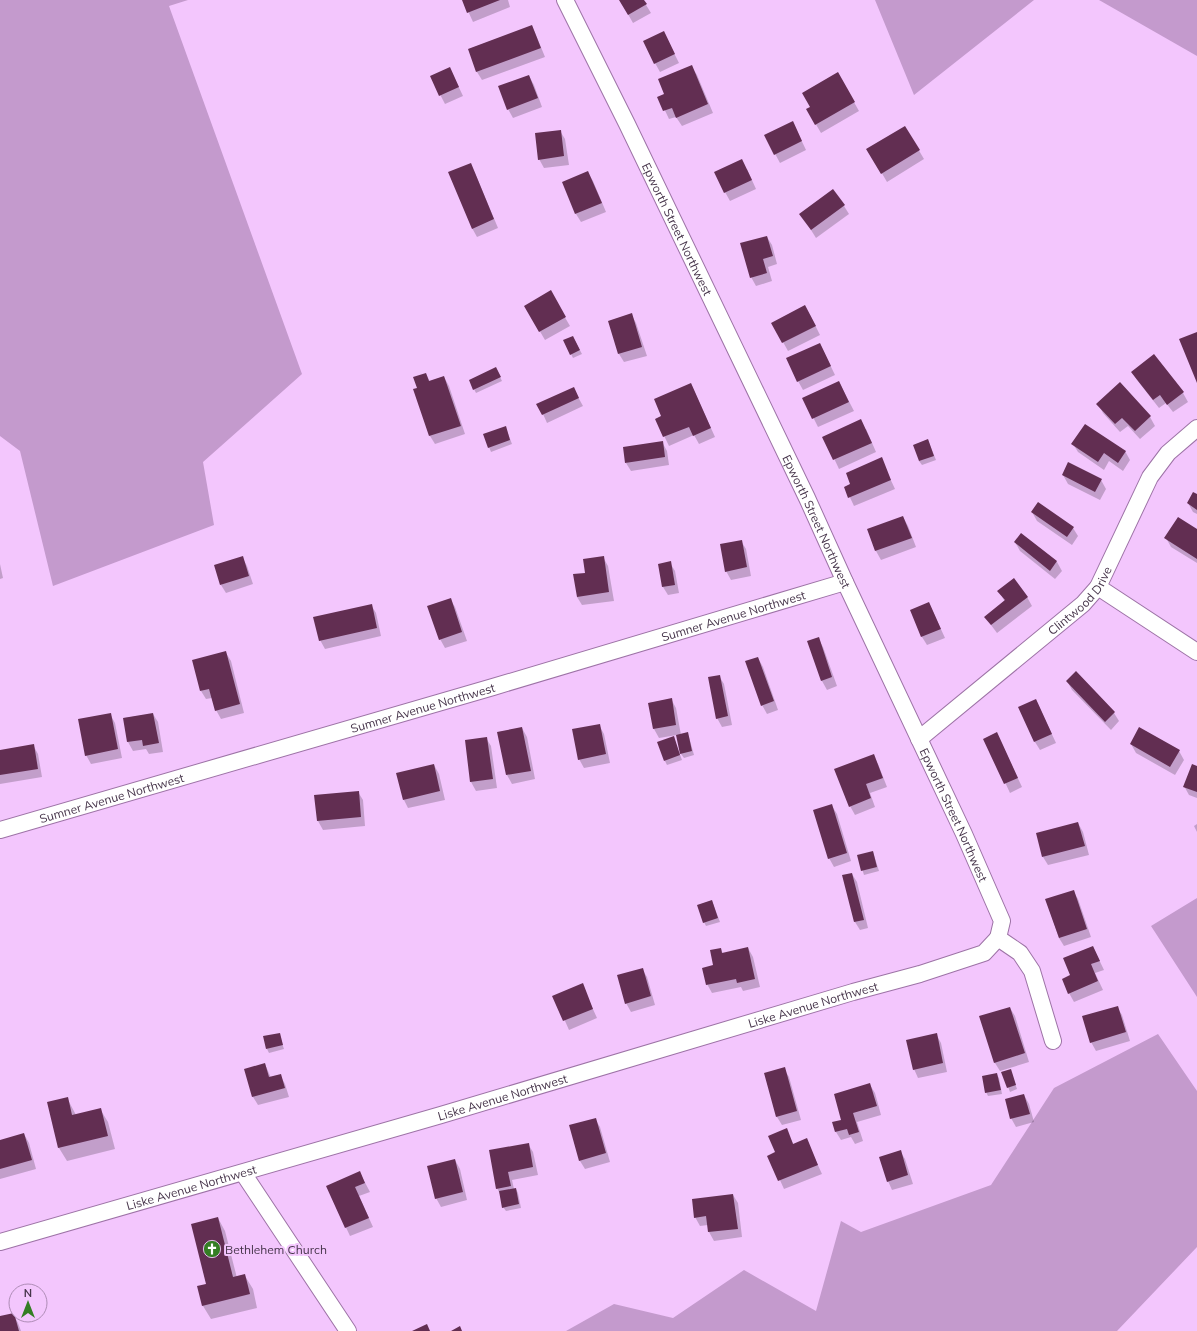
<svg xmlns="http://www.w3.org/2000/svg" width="1197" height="1331" font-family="Mulish,sans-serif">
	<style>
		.forest { fill: #c49acd }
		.shadow { fill: #0003 }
		.building { fill: #622e52 }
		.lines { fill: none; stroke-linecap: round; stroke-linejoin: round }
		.minor-casing { stroke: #9d73a6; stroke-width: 18 }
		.minor { stroke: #fff; stroke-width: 16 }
		.labels { text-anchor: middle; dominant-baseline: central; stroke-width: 4; stroke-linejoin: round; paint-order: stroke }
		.street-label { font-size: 12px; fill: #47354b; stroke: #f3c6fd }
		.poi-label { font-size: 12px; fill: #47354b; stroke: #f3c6fd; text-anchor: start }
	</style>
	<rect width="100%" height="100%" fill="#f3c6fd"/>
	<path class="forest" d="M0,0H188L169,6L302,374L203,462L214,525L53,586L20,451L0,436Z
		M875,0H1034L914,95Z
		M1099,0H1197V56Z
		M1197,898V997L1151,926Z
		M1158,1034L1197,1091V1247L1117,1331H566L614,1304L673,1318L744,1270L816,1311L841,1221L861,1232L991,1185L1054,1088Z"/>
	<path class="shadow" d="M463,0H508L510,7L473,22Z
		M620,0H643L651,13L633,23Z
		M532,26L536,35L545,57L482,80L477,72L469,49Z
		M668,41L679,63L660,72L655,63Z
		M692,67L697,75L713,113L682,126L676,117L669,119L659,98L666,95Z
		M838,74L859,111L821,133L807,109L811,107Z
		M529,76L534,85L542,107L513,118L508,109Z
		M431,77H454L463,96L445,104Z
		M905,127L924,159L887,182L873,158Z
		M560,131L565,139L569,165L544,168L539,159Z
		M797,131L806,150L780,163L765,135Z
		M470,164L475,173L498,228L477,237L472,228Z
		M747,169L756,189L730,201L725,192Z
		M588,173L593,181L606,212L581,222L576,214Z
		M844,206L849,214L816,238L801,214Z
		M767,237L772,245L777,264L768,267L772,281L756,286L751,277Z
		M550,292L570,326L545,340L525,306Z
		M631,314L636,323L647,356L624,362L619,354Z
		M810,315L820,335L788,351L773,324Z
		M575,341L582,354L573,358L571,354Z
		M820,344L835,375L803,390L798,381Z
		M1154,355L1183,393L1188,402L1173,412L1166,403L1159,408L1137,380L1132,372Z
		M498,373L502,381L476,393L474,389Z
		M426,374L430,382L444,377L449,386L465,434L435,444L430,436L414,390L418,389Z
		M839,382L854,411L818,427L804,399Z
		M691,384L715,437L699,444L694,435L669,446L656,419L662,417Z
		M1120,384L1150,417L1155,426L1140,439L1128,426L1120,432L1103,413L1098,404Z
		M578,397L583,406L547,423L543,414Z
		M866,429L876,452L839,469L824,437Z
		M507,431L512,444L491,452L484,434Z
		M928,440L936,460L922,465L919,461Z
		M662,442L667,451L669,465L631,471L626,463Z
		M1073,444L1125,451L1130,460L1123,471L1109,461L1104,470L1078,452Z
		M881,459L895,489L854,506L845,487L852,484Z
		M1063,475L1101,480L1106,489L1100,500L1068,484Z
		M1197,496V514L1193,512L1188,503Z
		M1032,512L1073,528L1078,536L1072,545L1037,521Z
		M903,517L908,526L916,547L881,560L876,551L868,530Z
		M1197,531V563L1171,547L1166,538Z
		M1021,534L1057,562L1062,571L1055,579L1020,551L1015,542Z
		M741,541L746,549L751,576L731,580L726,571Z
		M242,557L247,566L253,584L226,593L221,585Z
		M603,557L608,566L614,601L582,605L577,597L587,573Z
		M670,563L675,571L679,593L668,595L663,587Z
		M0,564L3,578L0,579Z
		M999,591L1027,597L1032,606L997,633L985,617L1005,602Z
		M450,599L455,607L467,641L445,648L440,639Z
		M929,603L945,638L927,645L922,637Z
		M371,605L376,613L381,636L325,649L320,640Z
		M818,638L823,647L837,686L827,690L822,681L808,642Z
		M226,653L231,661L244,713L221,719L216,710L212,698L206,699L201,691Z
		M758,658L763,667L778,710L767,714L762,705Z
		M719,676L724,684L732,725L722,727L717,718Z
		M1067,681L1114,713L1119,721L1111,730L1072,690Z
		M671,699L676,708L681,735L687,733L689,737L694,755L684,758L681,754L677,735L659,738L654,729L649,703Z
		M1036,700L1056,743L1040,750L1035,742Z
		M110,714L115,723L122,758L91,764L86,755Z
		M153,714L158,722L163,752L149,754L146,749L133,751L128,742L124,718Z
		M599,725L604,734L610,763L584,768L579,759Z
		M522,728L527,737L535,779L512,784L507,775L499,732Z
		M486,738L491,746L497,788L476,791L471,782L466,741Z
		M985,739L1001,742L1022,787L1010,793Z
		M675,741L682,760L667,765L665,761Z
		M1131,744L1179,751L1184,760L1175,775L1136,753Z
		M33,745L38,754L42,777L0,784V751Z
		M873,755L878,764L887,787L870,793L875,807L855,815L850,806Z
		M434,765L439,774L445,800L408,808L404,800Z
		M1197,767V798L1189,795L1184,786Z
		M358,792L363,800L365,826L323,830L318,821L316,796Z
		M832,806L837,814L851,861L834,867L829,858Z
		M1078,823L1083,832L1089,855L1048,865L1043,857Z
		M1197,824V832L1194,826Z
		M873,852L879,871L864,875L858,856Z
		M852,874L857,882L868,928L860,930L855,922L843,876Z
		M1073,891L1078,899L1091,937L1064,946L1059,938L1046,900Z
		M712,901L720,922L706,926L704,922Z
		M1093,947L1104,970L1095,973L1103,990L1074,1002L1069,993L1072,976Z
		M748,948L753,957L760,987L743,991L741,987L712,993L707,984L721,949L723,954Z
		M642,969L647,977L655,1005L631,1012L626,1003Z
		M582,985L597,1018L569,1030L554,996Z
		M1117,1007L1122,1015L1130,1041L1096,1051L1091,1042Z
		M1010,1008L1015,1016L1029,1062L1000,1071L995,1063L981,1017Z
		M279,1034L284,1049L269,1053L267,1049Z
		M936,1034L941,1043L947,1072L918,1078L914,1069Z
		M265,1064L271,1078L280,1075L285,1084L289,1097L258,1105L253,1097Z
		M784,1069L789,1077L801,1120L782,1125L777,1117L765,1074Z
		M1003,1073L1012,1074L1017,1089L1010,1092Z
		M997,1075L999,1078L1002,1094L988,1096L986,1092Z
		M870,1085L875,1093L881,1115L857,1122L863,1141L855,1144L851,1137L841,1140L836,1132L843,1120Z
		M1024,1095L1029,1104L1034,1122L1016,1127L1011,1118Z
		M67,1098L76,1115L100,1109L108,1122L115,1149L67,1161L59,1148L48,1103Z
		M595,1119L600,1127L610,1162L585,1169L580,1161Z
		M786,1130L794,1145L806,1139L822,1174L784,1189L769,1156L777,1153Z
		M24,1134L29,1143L36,1169L0,1179V1141Z
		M528,1144L533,1152L538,1175L512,1180L514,1189H516L518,1193L521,1208L506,1211L503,1207L500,1194L497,1188L490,1151Z
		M900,1151L905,1159L913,1184L892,1190L888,1181Z
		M455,1160L460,1169L467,1200L441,1207L436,1198Z
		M360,1173L370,1192L359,1196L373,1227L350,1236L327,1187Z
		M733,1195L738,1203L742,1237L714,1241L709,1232L708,1225L700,1226L695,1217Z
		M218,1218L225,1231L237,1278L245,1276L253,1289L257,1308L211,1319L203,1306L199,1287L207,1284Z
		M13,1314L18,1323L21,1331H0V1317Z"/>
	<path class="building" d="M462,0H500L467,13Z
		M619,0H644L647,4L628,15Z
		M532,25L541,48L476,72L468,49Z
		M664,31L675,54L654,64L643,41Z
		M692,65L708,104L676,118L672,108L663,111L657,97L664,94L658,79Z
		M450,67L459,87L439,96L430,76Z
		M838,72L855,102L815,125L806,109L810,107L802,93Z
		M529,75L538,98L507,110L498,86Z
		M793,121L802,141L774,155L764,135Z
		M905,126L920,150L881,174L866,149Z
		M561,130L564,156L538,160L535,133Z
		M742,159L752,180L724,193L714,172Z
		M471,163L494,219L472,229L448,172Z
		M588,171L602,203L575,214L562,182Z
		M833,189L845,205L811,230L799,214Z
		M767,236L773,256L763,259L767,273L750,278L740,243Z
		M551,290L566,317L539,332L524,306Z
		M805,305L816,326L782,343L771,323Z
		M632,313L642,347L618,354L608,321Z
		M1197,332V383L1179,339Z
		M573,336L580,350L570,355L563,340Z
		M820,343L831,366L797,382L786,358Z
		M1154,354L1184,392L1167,405L1160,395L1153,400L1131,372Z
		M496,367L501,377L473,390L469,380Z
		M426,373L429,381L444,376L461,426L429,436L413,389L417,388L413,377Z
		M839,381L849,402L812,419L802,398Z
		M1120,382L1151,416L1135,431L1122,418L1115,424L1096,404Z
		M691,383L711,428L693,436L689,427L663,437L655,419L661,416L654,399Z
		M574,387L579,398L542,415L536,404Z
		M861,419L872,443L833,460L822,437Z
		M1085,424L1126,451L1118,463L1104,453L1098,462L1071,444Z
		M506,426L510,440L488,448L483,434Z
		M928,439L934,456L919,461L913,445Z
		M663,441L665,457L625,463L623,447Z
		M882,457L891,480L848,498L844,487L850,484L846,473Z
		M1068,462L1102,479L1095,492L1062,475Z
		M1193,492L1197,494V510L1187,503Z
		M1038,502L1074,527L1067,537L1031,512Z
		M903,516L912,538L875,551L867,529Z
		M1178,517L1197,529V559L1164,538Z
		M1021,533L1057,561L1050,571L1014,542Z
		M742,540L747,567L725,572L720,544Z
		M243,556L249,576L220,585L214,565Z
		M604,556L609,592L577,597L573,574L585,573L583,559Z
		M671,561L675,585L662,587L658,564Z
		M1014,578L1028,597L991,625L984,617L1005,600L997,591Z
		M451,598L462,632L439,640L427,606Z
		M929,602L941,629L921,637L910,610Z
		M372,604L377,628L319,641L313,617Z
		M819,637L832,677L821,681L807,641Z
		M226,651L240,704L215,711L209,689L200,691L192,660Z
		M758,657L774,701L761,706L745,661Z
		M1076,671L1115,712L1105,722L1066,681Z
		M720,675L728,716L716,719L708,677Z
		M672,698L676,725L653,729L648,703Z
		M1036,699L1052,734L1034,742L1018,707Z
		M111,713L118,749L85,756L78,719Z
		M153,713L159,743L143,746L142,740L127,742L123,718Z
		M600,724L606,754L578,760L572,729Z
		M522,727L531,771L506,775L497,732Z
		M1139,727L1180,750L1170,767L1130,744Z
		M688,732L692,751L680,754L676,735Z
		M997,732L1018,778L1004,784L983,739Z
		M674,736L680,755L664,761L657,742Z
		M487,737L493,779L470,782L465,740Z
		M34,744L38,769L0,775V750Z
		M874,754L883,778L866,784L871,798L849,807L834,769Z
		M434,764L440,791L403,800L396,773Z
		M1192,764L1197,766V792L1183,787Z
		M359,791L361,817L317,821L314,795Z
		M832,804L847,853L828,859L813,810Z
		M1078,822L1085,846L1042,857L1036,833Z
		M873,851L877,867L861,871L857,855Z
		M852,873L864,920L854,922L842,875Z
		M1074,890L1087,929L1059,938L1045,899Z
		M712,900L718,918L703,923L697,905Z
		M1093,946L1100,961L1091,964L1098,981L1068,994L1062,979L1070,975L1063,958Z
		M748,947L755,979L737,983L736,979L706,985L702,968L713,965L710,950L721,948L722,953Z
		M643,968L651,996L625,1004L617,975Z
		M583,983L593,1009L563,1021L552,996Z
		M1118,1006L1126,1032L1090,1043L1082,1016Z
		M1010,1007L1025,1053L994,1063L979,1016Z
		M280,1033L283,1045L266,1049L263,1036Z
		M937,1033L943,1063L913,1070L906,1040Z
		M265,1063L269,1077L281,1074L285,1088L252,1097L244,1069Z
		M785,1067L797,1111L776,1117L764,1073Z
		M1011,1069L1016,1085L1007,1088L1001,1072Z
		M997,1073L1001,1090L985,1093L982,1076Z
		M870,1083L877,1106L853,1113L859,1132L849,1135L847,1129L835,1132L832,1122L841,1120L834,1094Z
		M1024,1094L1030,1114L1010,1119L1005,1099Z
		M68,1097L72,1115L101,1108L108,1136L58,1148L47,1102Z
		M596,1118L606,1153L579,1161L569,1125Z
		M787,1128L793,1144L807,1138L818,1165L778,1181L767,1156L775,1152L768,1136Z
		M24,1133L32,1160L0,1169V1140Z
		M529,1143L533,1167L508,1172L511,1186L496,1189L489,1150Z
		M901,1150L908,1175L887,1182L879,1157Z
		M455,1159L463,1192L435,1199L427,1166Z
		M360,1171L365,1183L355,1187L369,1218L345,1228L326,1186Z
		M516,1188L519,1204L502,1208L499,1191Z
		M733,1194L738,1229L708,1232L706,1216L694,1218L692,1199Z
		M218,1217L233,1277L245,1274L250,1294L202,1306L197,1286L206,1284L191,1224Z
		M14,1313L19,1331H0V1316Z
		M427,1324L430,1331H412Z
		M460,1326L462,1331H451Z"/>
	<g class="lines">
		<defs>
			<g id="minor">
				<path id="s1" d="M565,0L627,124L807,498L845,582L964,834L1002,921L998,938"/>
				<path d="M1098,587L1197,652"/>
				<path id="s2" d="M919,739L1083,604L1098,587L1150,477L1168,453L1197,428"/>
				<path id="s3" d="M0,830L493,687L845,582"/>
				<path d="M998,938L1020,953L1032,971L1053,1041"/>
				<path d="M243,1173L348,1331"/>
				<path id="s4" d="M0,1242L441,1115L853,992L920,974L984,953L998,938"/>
			</g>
		</defs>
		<use href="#minor" class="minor-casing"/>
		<use href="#minor" class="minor"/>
	</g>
	<defs>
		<symbol id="church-disc" viewBox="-11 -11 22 22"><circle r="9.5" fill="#347e24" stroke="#f3c6fd"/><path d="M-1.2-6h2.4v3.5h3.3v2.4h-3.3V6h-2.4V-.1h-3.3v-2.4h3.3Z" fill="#fff"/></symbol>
	</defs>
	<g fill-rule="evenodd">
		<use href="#church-disc" x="202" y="1239" width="20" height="20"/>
	</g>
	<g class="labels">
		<g class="street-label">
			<text stroke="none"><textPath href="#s1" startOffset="255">Epworth Street Northwest</textPath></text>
			<text stroke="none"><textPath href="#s1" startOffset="579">Epworth Street Northwest</textPath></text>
			<text stroke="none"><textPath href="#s2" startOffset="213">Clintwood Drive</textPath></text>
			<text stroke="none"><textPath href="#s3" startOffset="764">Sumner Avenue Northwest</textPath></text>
			<text stroke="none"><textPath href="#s3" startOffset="440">Sumner Avenue Northwest</textPath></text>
			<text stroke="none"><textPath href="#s3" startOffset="116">Sumner Avenue Northwest</textPath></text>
			<text stroke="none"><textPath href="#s1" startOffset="903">Epworth Street Northwest</textPath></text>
			<text stroke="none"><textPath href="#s4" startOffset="847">Liske Avenue Northwest</textPath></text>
			<text stroke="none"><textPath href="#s4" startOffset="523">Liske Avenue Northwest</textPath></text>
			<text stroke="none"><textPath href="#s4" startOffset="199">Liske Avenue Northwest</textPath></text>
		</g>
		<g class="poi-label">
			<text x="225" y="1249">Bethlehem Church</text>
		</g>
	</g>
	<g transform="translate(28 1303)"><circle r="19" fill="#f3c6fd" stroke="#ae8cb6"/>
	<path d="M0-3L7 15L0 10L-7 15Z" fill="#347e24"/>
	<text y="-6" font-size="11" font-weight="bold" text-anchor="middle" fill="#47354b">N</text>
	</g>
</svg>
